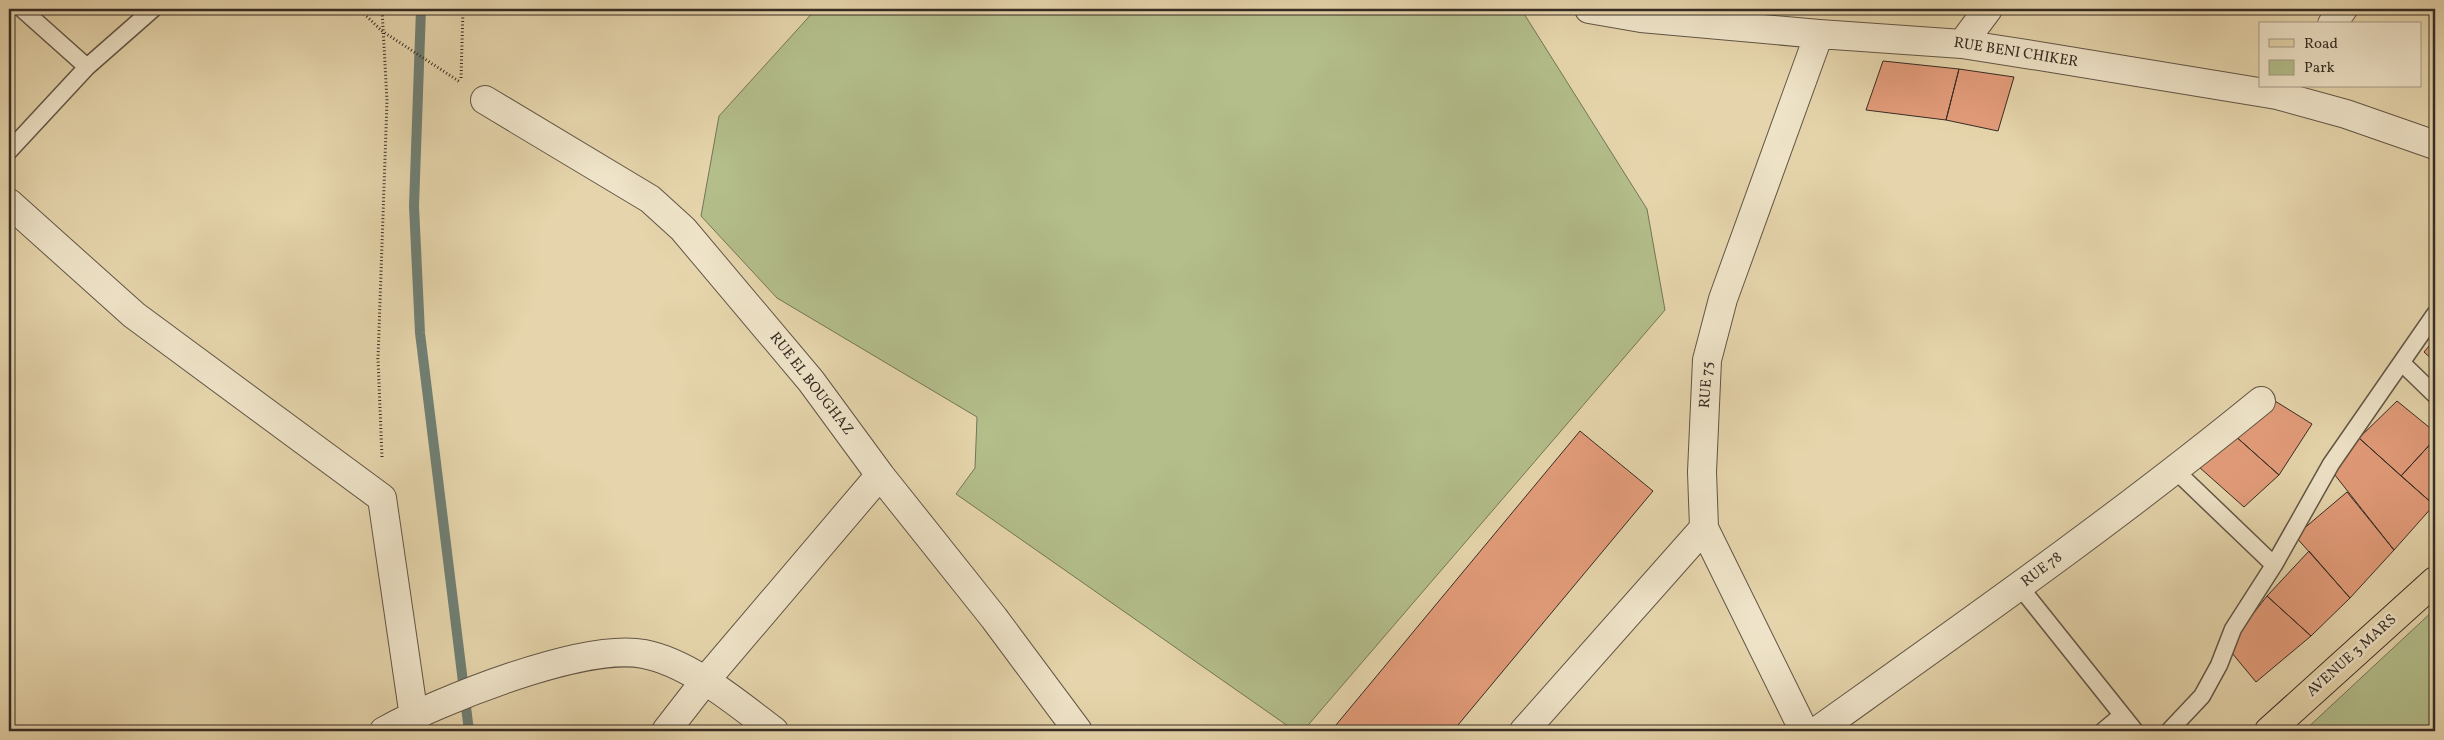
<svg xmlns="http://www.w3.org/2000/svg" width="2444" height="740" font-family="Vollkorn,serif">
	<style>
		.green { fill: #b3be8b; stroke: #747558 }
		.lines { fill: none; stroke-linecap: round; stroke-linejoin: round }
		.stream { stroke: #708075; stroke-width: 10 }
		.building { fill: #e39c7a; stroke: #362c24 }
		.service-casing { stroke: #625646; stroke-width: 19 }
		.minor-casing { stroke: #625646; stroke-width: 30 }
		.primary-casing { stroke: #362c24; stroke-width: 30 }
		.path { stroke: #362c24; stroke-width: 3; stroke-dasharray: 1 2.5; stroke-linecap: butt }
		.service { stroke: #efe4c9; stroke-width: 16 }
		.minor { stroke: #efe4c9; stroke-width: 28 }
		.primary { stroke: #e6d5ac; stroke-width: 28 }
		.labels { text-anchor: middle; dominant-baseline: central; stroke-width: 5; stroke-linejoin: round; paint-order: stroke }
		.street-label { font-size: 15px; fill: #362c24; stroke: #efe4c9 }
	</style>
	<rect width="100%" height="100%" fill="#e6d5ac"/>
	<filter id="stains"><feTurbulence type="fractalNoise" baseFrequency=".004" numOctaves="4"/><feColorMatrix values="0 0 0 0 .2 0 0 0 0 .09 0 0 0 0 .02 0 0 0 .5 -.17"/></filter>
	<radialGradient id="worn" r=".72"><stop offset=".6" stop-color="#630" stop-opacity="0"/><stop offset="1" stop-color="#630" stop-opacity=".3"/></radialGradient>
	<path class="green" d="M816,9H1521L1647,209L1665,310L1303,731H1295L956,494L975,468L977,417L777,298L701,216L719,116Z
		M2435,609V731H2304Z"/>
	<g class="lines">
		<path class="stream" d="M421,9L414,206L420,333L469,731"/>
	</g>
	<path class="building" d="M1883,61L1959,69L1946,120L1866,110Z
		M1959,69L2014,77L1998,131L1946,120Z
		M2435,339V362L2424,352Z
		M2275,401L2312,424L2279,475L2233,434Z
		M2397,401L2435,432V439L2401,476L2359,438Z
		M1580,431L1653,491L1453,731H1331Z
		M2233,434L2279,475L2244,507L2199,467Z
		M2359,438L2434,505L2394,550L2331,470Z
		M2435,439V504L2434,505L2401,476Z
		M2347,492L2394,550L2350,598L2295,536Z
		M2309,551L2350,598L2311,636L2267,596Z
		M2267,596L2311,636L2256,682L2227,647Z"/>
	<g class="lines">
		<defs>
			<path id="service" d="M22,9L87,67
				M9,151L87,67L153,9
				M2402,363L2435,395
				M2176,471L2274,565
				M2020,587L2135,731
				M2103,731L2121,716
				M2169,731L2202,696L2219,665L2233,629L2274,565L2331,464L2435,314"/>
			<path id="minor" d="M1589,9L1641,18L1819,34L1962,44L2039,56L2277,95L2346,114L2435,145
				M2332,24L2343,9
				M1962,44L1988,9
				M485,100L650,199L683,229L811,381L880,475L994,618L1078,731
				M9,203L134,315L382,498L416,731
				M384,731C438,701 584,642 644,654C690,663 737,703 774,731
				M666,731L704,682L880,475
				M1524,731L1704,528
				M1804,731L1704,528L1702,472L1707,360L1723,299L1819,34
				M1817,731C1967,624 2118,518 2261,401"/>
			<path id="primary" d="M2269,731L2435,581"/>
		</defs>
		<use href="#service" class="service-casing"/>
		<use href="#minor" class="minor-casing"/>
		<use href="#primary" class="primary-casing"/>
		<path class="path" d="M359,9L382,31L460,82
			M461,78L463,9
			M382,457L378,359L387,101L382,9"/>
		<use href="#service" class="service"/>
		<use href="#minor" class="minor"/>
		<use href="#primary" class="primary"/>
	</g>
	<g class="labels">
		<g class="street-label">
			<text transform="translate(2016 53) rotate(9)">RUE BENI CHIKER</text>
			<text transform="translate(811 384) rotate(52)">RUE EL BOUGHAZ</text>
			<text transform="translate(1707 385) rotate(-86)">RUE 75</text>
			<text transform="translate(2042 570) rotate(-37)">RUE 78</text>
			<text transform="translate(2352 656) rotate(-42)">AVENUE 3 MARS</text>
		</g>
	</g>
	<rect width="2444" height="740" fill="none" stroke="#e6d5ac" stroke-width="30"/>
	<rect x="10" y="10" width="2424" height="720" fill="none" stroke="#362c24" stroke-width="2.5"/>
	<rect x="15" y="15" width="2414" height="710" fill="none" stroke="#362c24"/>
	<rect x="2259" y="22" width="162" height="65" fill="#efe4c9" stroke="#a59a87"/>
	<rect x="2269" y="39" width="25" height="8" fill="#e6d5ac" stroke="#a59a87"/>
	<text x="2304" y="48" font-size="15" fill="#362c24">Road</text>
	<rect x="2269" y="60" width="25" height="15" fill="#b3be8b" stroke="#a59a87"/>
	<text x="2304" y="72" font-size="15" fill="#362c24">Park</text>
	<rect width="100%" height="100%" filter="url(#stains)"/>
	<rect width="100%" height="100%" fill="url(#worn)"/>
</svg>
